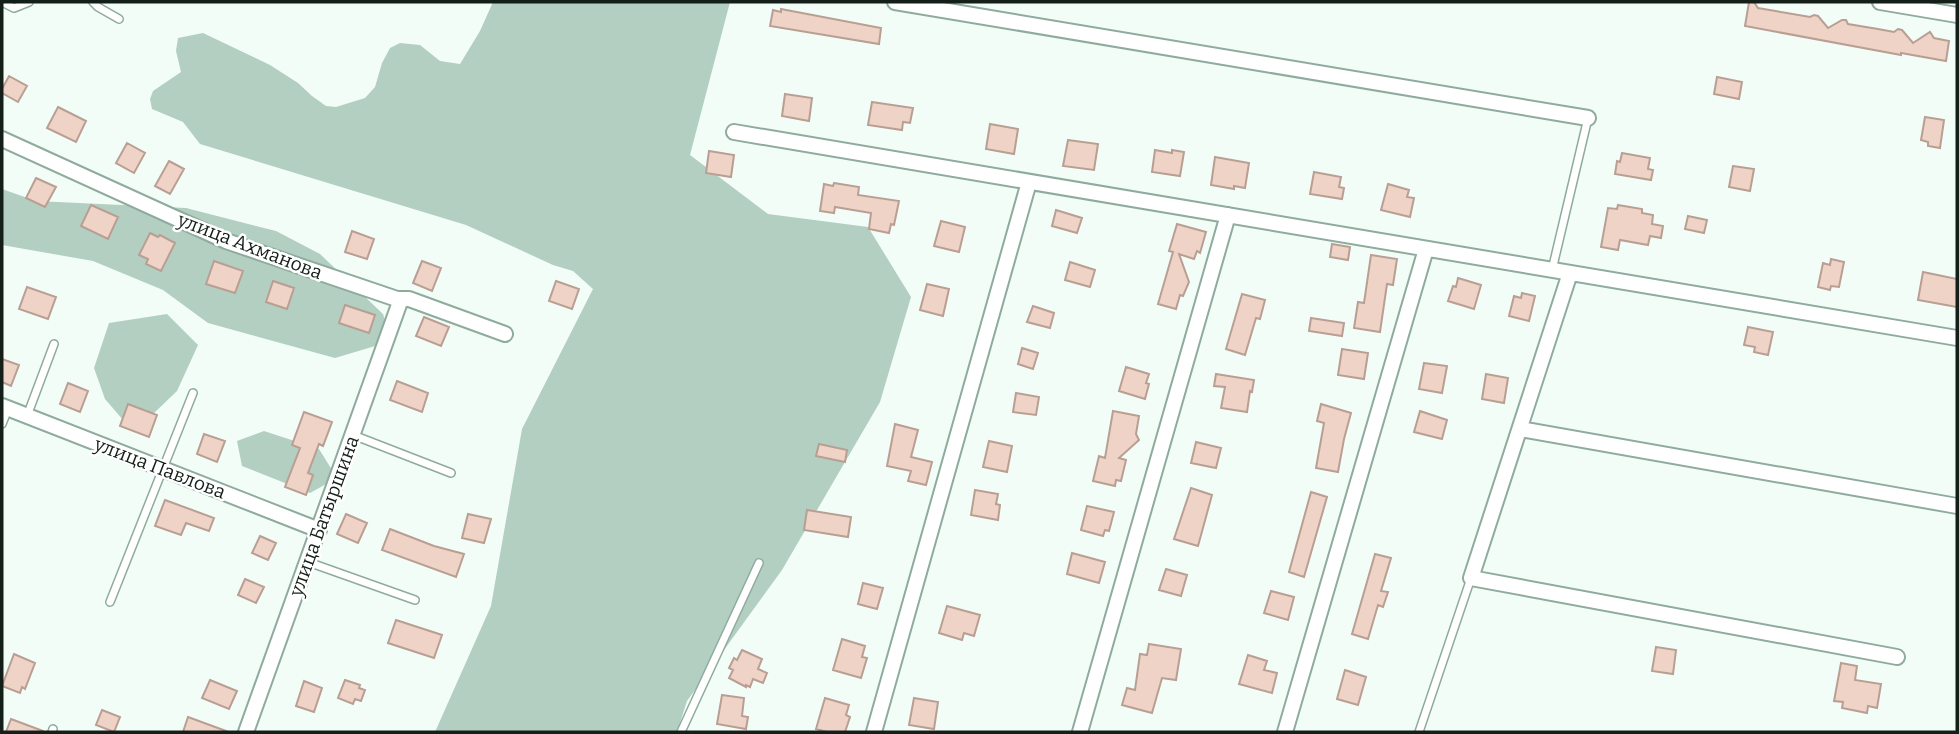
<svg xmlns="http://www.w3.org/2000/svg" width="1959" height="734" font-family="Bitter,serif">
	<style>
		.green { fill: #b2cfc2 }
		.building { fill: #efd3c6; stroke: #b99f93; stroke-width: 2 }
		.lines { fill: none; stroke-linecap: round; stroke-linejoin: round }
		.service-casing { stroke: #8fab9e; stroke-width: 10 }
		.minor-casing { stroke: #8fab9e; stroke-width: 18 }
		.service { stroke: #fff; stroke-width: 7 }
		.minor { stroke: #fff; stroke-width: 14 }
		.labels { text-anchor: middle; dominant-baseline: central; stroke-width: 5; stroke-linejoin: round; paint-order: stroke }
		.street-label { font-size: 19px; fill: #141f1a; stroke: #fff }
	</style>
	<rect width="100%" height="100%" fill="#f2fdf8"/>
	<path class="green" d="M493,2H730L690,155L768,214L868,227L911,297L880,402L782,570L687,701L677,732H435L491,606L522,429L593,289L573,271L553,265L466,225L200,144L183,122L152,109L150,99L153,91L181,72L176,51L178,38L203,33L270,65L298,83L312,96L326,106L336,107L365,98L375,87L382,63L390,48L400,43L420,45L440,61L460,64L480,31Z
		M2,189L36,201L186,208L276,231L320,254L383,314L392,341L335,358L208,323L163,290L93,261L2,245Z
		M167,314L198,345L177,391L153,414L130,428L105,399L94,368L109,323Z
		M264,431L319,449L337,478L310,493L242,466L237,441Z"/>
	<path class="building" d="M1749,2H1754L1758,8L1810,17L1814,15L1818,16L1828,28L1842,20H1846L1848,24L1878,29L1894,32L1898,29L1902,30L1913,43L1930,32L1934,38L1949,41L1946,61L1901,53V55L1745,26Z
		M781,9L881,28L879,44L770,26L773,10L781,12Z
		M9,76L27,86L18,102L2,93V89Z
		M1717,77L1742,82L1739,99L1714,94Z
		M785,94L812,98L809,121L782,116Z
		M872,102L913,108L910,123L903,122L902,130L868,125Z
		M58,107L86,121L76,142L47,128Z
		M1925,117L1944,120L1940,148L1928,146V142L1921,140Z
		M990,124L1018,129L1014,154L986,149Z
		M1068,140L1098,144L1094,170L1063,166Z
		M127,143L145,153L134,173L116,163Z
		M1155,150L1172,153V150L1184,152L1180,176L1152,172Z
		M709,151L734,155L731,177L706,173Z
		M1622,153L1650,158L1648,169L1653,170L1651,180L1615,174L1617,161L1620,162Z
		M1215,157L1249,163L1245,188L1234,186V189L1211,185Z
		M169,161L184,169L170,194L155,186Z
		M1733,166L1754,169L1750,191L1729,187Z
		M1314,172L1341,177L1339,187L1344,188L1342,199L1310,194Z
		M36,178L56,187L45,207L26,198Z
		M834,183L859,187L858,195L899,201L894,225L891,224L889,233L869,229L871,213L835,207L834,213L820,211L824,184L833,186Z
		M1388,184L1409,190L1407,197L1414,198L1410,217L1381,210Z
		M91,205L118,217L108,239L81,226Z
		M1618,205L1642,209V213L1653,215L1652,224L1663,226L1661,238L1650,236L1648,245L1620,240L1618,250L1601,247L1608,208L1617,209Z
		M1056,210L1082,218L1077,233L1052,226Z
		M1688,216L1707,220L1704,233L1685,229Z
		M941,221L965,227L959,252L934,246Z
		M1177,224L1206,232L1200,253L1197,251L1194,259L1179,254L1189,282L1183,296L1180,295L1176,309L1158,304L1173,252L1169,251Z
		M352,231L374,239L367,259L345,252Z
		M150,233L158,237L160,235L175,243L161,271L146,264L148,259L139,255Z
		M1332,244L1350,247L1348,260L1330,257Z
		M1371,255L1397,259L1393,285L1387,284L1380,332L1354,328L1358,302L1364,303Z
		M1831,259L1844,262L1839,287L1831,286L1830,290L1818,287L1823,263L1830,265Z
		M214,261L243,271L235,293L206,284Z
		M422,261L441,268L432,291L413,283Z
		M1070,262L1095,270L1090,287L1065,280Z
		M1923,272L1957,279V307L1918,300Z
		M1458,278L1481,285L1474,309L1448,301L1453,286L1456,287Z
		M273,281L294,288L287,309L266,302Z
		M556,281L579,289L572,309L549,301Z
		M927,284L949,289L943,316L920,310Z
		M27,287L56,297L48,319L19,309Z
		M1522,293L1535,296L1529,321L1509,316L1514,296L1521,298Z
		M1242,294L1265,300L1260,319L1256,318L1245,355L1226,349Z
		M345,305L375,315L369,333L339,323Z
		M1033,306L1054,313L1050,328L1027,322Z
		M424,317L449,327L441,346L416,336Z
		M1311,318L1344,323L1342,336L1309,331Z
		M1748,327L1773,332L1768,355L1754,352L1755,347L1744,345Z
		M1022,348L1038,353L1033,369L1018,364Z
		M1342,349L1368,353L1364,379L1338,375Z
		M2,359L19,365L11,386L2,382Z
		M1424,363L1447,366L1442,393L1419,389Z
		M1126,367L1149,374L1146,383L1149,384L1145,399L1119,391Z
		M1216,374L1254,380L1252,392L1250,391L1247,412L1221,408L1225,387L1214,386Z
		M1486,374L1508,378L1504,403L1482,399Z
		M397,381L428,393L422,412L390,400Z
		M68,383L88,391L80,412L60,404Z
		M1016,393L1039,397L1036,415L1013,412Z
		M128,404L157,415L149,437L120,426Z
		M1321,404L1351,413L1344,439L1338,472L1316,468L1324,423L1317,421Z
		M1113,411L1139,416L1136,434L1139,440L1119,458L1126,460L1121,481L1116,480L1115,486L1093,481L1099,456L1105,458Z
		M1420,411L1447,420L1442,439L1414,432Z
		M304,412L332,422L323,446L319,444L308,473L313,475L306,495L285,487L300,448L292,445Z
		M895,424L918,430L911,457L932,462L926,485L908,481L911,471L887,466Z
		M204,434L225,441L217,462L197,454Z
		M989,441L1012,446L1007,472L983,467Z
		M1196,442L1221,448L1216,468L1191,463Z
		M819,444L847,450L845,462L816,456Z
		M1191,488L1212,495L1198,546L1174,539Z
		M975,490L998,494L996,504L1000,505L998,520L971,515Z
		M1311,492L1327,497L1304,577L1289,572Z
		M165,500L214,518L209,531L186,523L181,535L155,526Z
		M1087,506L1114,512L1109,531L1105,530L1103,536L1081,530Z
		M807,510L851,517L848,537L804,530Z
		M346,514L367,523L358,543L337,534Z
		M468,514L491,519L484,543L462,538Z
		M390,529L434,546L464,554L456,577L382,550Z
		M260,536L276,543L268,560L252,553Z
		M1072,553L1105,562L1099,583L1067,574Z
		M1375,554L1391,558L1381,591L1388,592L1383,607L1378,605L1368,639L1352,634Z
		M1166,569L1187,575L1181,596L1159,590Z
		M245,579L264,587L256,603L238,595Z
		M863,583L883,588L877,609L858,604Z
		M1271,591L1294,597L1288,620L1264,613Z
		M947,606L980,615L974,636L964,633L962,640L939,633Z
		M396,620L442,635L434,658L388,643Z
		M842,639L865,646L862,657L867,658L861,678L833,670Z
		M1149,644L1181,649L1176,680L1162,678L1152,713L1122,705L1127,688L1135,690L1140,654L1147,655Z
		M1656,647L1676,650L1673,674L1652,671Z
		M742,650L762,659L758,669L767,673L763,683L753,679L750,687L746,685V687L729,678L733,670L729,668L734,658L737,660Z
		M14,654L35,663L25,689L22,687L20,693L2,686Z
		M1248,655L1267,661L1264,670L1277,673L1272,693L1239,684Z
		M1841,663L1857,666L1855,680L1881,684L1877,708L1868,706L1867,713L1842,708L1843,702L1834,701Z
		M1345,670L1366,677L1358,705L1337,699Z
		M210,680L237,691L229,709L202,698Z
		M345,680L360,685L359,688L365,690L361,701L355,699L353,704L338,698Z
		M304,681L322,688L314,712L296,706Z
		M722,695L744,698L742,716L748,717L746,729L717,724Z
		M825,698L849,705L846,715L850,717L845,732H827L816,729Z
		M914,698L938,702L934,729L909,725Z
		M102,710L120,717L114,732L96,725Z
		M188,717L226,731L225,732H183Z
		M11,719L43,731V732H6Z"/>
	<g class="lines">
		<defs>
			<path id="service" d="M2,2L14,8L29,2
				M93,2L98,7L119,19
				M1552,270L1588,118
				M27,416L54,344
				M2,424L8,409
				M353,435L451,473
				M308,562L415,600
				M110,602L193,393
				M52,732L53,729
				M681,732L759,563
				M1419,732L1471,578"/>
			<path id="minor" d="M895,2L1588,118
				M1880,2L1957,15
				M734,132L1957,338
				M2,139L226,241L397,299H409L505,334
				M1570,273L1471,578L1897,657
				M2,406L319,530
				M1520,429L1957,506
				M246,732L401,299
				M874,732L1029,182
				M1080,732L1228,215
				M1285,732L1426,249"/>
		</defs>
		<use href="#service" class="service-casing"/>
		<use href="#minor" class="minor-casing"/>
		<use href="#service" class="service"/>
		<use href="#minor" class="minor"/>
	</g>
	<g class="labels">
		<g class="street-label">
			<text transform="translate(250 246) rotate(21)">улица Ахманова</text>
			<text transform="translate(160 468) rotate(21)">улица Павлова</text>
			<text transform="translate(324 516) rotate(-70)">улица Батыршина</text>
		</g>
	</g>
	<rect width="1959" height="734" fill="none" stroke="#141f1a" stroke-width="7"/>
</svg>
